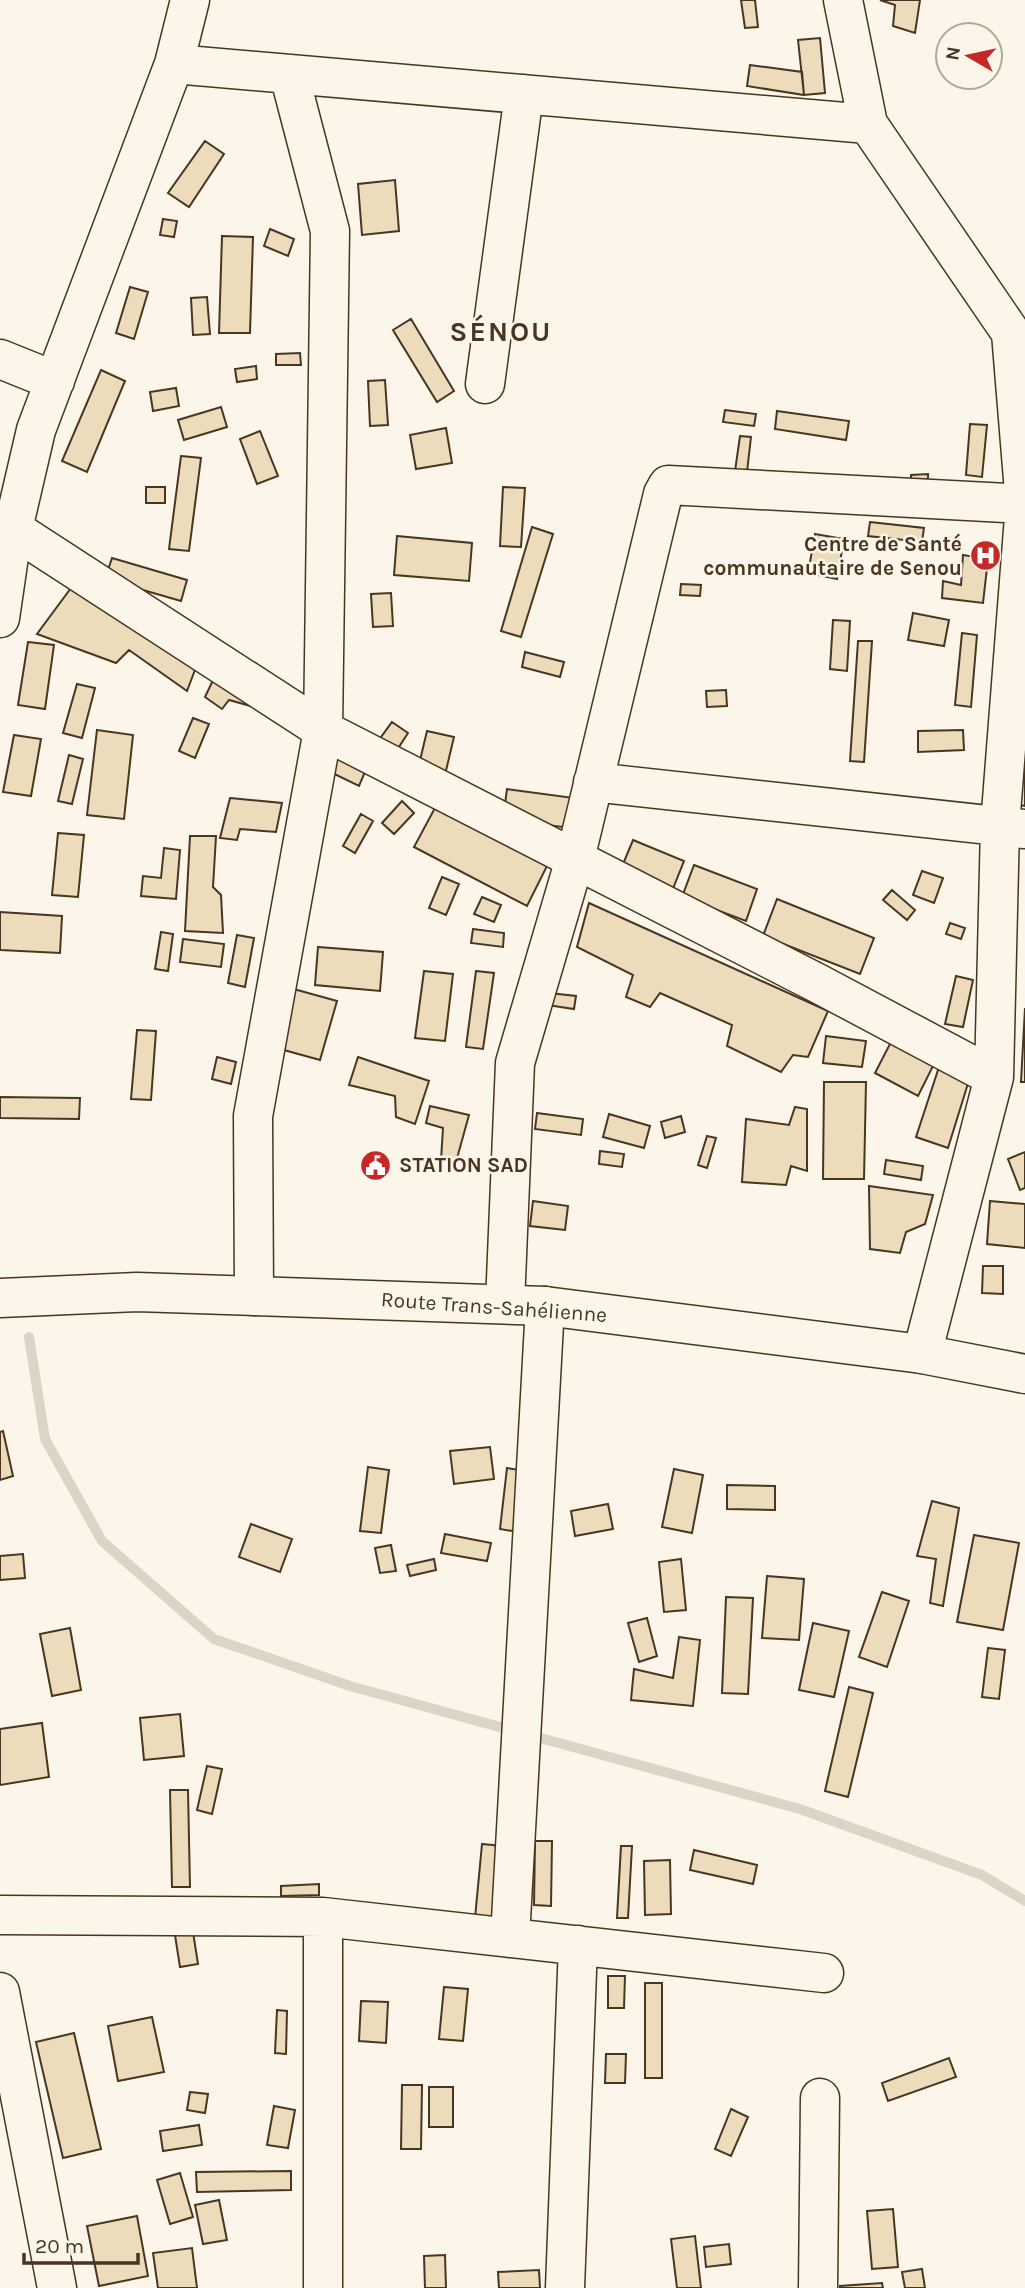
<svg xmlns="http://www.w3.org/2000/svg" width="1025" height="2288" font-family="Karla,sans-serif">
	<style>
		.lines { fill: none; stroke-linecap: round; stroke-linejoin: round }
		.stream { stroke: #dcd4c6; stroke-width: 10 }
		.building { fill: #ecdcbc; stroke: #4a3520; stroke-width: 2 }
		.minor-casing { stroke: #4a3520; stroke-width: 41 }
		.highway-casing { stroke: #4a3520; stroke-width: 41 }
		.minor { stroke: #fbf6e9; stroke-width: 38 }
		.highway { stroke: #fbf6e9; stroke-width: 38 }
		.labels { text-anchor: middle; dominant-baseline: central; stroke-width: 5; stroke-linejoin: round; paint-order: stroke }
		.poi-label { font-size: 21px; font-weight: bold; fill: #4a3520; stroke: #fbf6e9; text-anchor: end }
		.street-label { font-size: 21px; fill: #4a3520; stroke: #fbf6e9 }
		.district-label { font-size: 28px; font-weight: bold; letter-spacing: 2px; fill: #4a3520; stroke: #fbf6e9 }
	</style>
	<rect width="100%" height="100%" fill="#fbf6e9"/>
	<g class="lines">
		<path class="stream" d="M29,1337L45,1439L102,1541L214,1639L350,1686L800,1809L982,1875L1025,1901"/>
	</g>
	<path class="building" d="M741,0H755L758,27L745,28Z
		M880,0H920L915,33L893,26L895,5Z
		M820,38L825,93L804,95L798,40Z
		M750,65L802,72L804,95L747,86Z
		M205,141L224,154L189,207L168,193Z
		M395,180L399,231L362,235L358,184Z
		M163,219L177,221L174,237L160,235Z
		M270,229L294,239L288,256L264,246Z
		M222,236L253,237L250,333H219Z
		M130,287L148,292L134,339L116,333Z
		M207,297L210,334L193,335L191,298Z
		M411,319L454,391L437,402L393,330Z
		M300,353L301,365H276V354Z
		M256,366L257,379L237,382L235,369Z
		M101,370L125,381L87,472L62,461Z
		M385,380L388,425L370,426L368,381Z
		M176,388L179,406L153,411L150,392Z
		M221,407L227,427L184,440L178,420Z
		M725,410L756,414L754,426L723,422Z
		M777,411L849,421L846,440L775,429Z
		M970,424L987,425L982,477L966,475Z
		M446,428L452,463L416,469L410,435Z
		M260,431L278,476L257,484L240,439Z
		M740,436L751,437L747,472L735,471Z
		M181,456L201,458L189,551L169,549Z
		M928,474V479L911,480V475Z
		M146,487H165V503H146Z
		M503,487L525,488L521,547L500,546Z
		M870,522L924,528L922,542L868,536Z
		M532,527L553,534L521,637L501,631Z
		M815,534L844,539L837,579L808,573Z
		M397,536L472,543L469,581L394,575Z
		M963,555L988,559L983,603L942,598L943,581L961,585Z
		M112,558L187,580L181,601L105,579Z
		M681,584L701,585L700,596L680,595Z
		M71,588L201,654L187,691L129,650L116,663L37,634Z
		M391,593L393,626L373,627L371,594Z
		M913,613L949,620L944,646L908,640Z
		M833,620L850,621L847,671L830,669Z
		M962,633L977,635L971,707L955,705Z
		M858,641H872L864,762L850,761Z
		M28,642L54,645L45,709L18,705Z
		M525,652L564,662L560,677L522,667Z
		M215,676L254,707L229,700L222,709L205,697Z
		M77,684L95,688L82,738L63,733Z
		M726,690L727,706L707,707L706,691Z
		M193,718L209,724L195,758L179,751Z
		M392,722L408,733L393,756L376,744Z
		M97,730L133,735L124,819L87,815Z
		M963,730L964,750L918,752V731Z
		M427,731L454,737L444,779L417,773Z
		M14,735L41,739L31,796L3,792Z
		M332,748L368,765L359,786L322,768Z
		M69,755L83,759L72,804L58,801Z
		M1024,762H1025V806L1020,805Z
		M507,789L574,798L570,828L503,819Z
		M230,798L282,803L276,832L240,829L237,840L220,838Z
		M402,801L414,813L394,834L382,823Z
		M436,806L548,864L527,906L414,847Z
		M361,814L373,821L355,853L343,846Z
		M58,833L84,835L78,897L52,895Z
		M190,836H216L213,887L221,895L223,933L185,931Z
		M633,840L684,861L672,891L621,869Z
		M164,848L180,850L176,899L141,896L143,876L161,878Z
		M694,865L757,889L746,921L682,897Z
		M922,871L943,878L934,903L913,895Z
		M442,877L459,884L446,915L429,908Z
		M892,890L915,910L907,920L883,900Z
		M482,897L501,905L494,922L474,914Z
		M777,899L874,938L860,974L763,936Z
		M589,903L828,1011L808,1057L793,1055L781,1072L727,1046L732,1025L660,993L650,1007L626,997L633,975L577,947Z
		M0,912L62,916L60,953L0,950Z
		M950,923L965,928L961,939L946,934Z
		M473,929L504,933L503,947L471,943Z
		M161,932L173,934L168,971L155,969Z
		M237,935L254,938L245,987L228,983Z
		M183,939L224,944L221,967L180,962Z
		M318,947L383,952L380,991L315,985Z
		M424,971L453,974L445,1041L415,1038Z
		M476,971L494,973L483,1049L466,1047Z
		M956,976L973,980L963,1027L945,1024Z
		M290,988L337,1001L320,1060L273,1047Z
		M549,993L576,996L574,1009L547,1005Z
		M1025,1008V1082H1021Z
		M137,1030L156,1031L151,1100L131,1099Z
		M826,1036L866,1041L862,1067L823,1063Z
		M892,1040L935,1062L918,1096L875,1073Z
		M217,1057L236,1062L231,1084L212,1079Z
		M358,1057L429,1081L415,1124L396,1117L395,1096L349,1085Z
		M939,1067L970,1077L948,1148L916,1137Z
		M824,1082H866L864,1179H823Z
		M0,1097L80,1098L79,1119L0,1118Z
		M430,1106L469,1115L456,1162L441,1160L443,1128L426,1123Z
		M795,1107L807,1109V1171L791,1166L786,1185L742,1182L746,1119L789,1125Z
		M537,1113L583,1119L581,1135L535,1129Z
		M609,1114L650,1126L644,1148L603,1137Z
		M681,1116L685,1132L665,1138L661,1122Z
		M707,1136L716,1138L707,1168L698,1165Z
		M600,1151L624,1154L622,1167L599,1164Z
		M1025,1152V1188L1020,1190L1008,1159Z
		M886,1160L923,1166L921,1180L884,1174Z
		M869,1186L933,1195L925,1224L906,1232L900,1253L870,1249Z
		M533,1201L568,1206L565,1230L530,1226Z
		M990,1201L1025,1204V1248L987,1244Z
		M983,1266H1003V1294L982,1293Z
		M3,1431L13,1476L0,1480V1432Z
		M490,1447L494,1479L454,1484L450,1451Z
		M368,1467L389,1470L381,1533L360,1531Z
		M507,1468L526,1471L518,1532L500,1529Z
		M674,1469L703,1475L692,1533L662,1527Z
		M727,1485L775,1486V1510L727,1509Z
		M932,1501L959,1508L943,1606L930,1603L936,1559L917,1556Z
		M608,1504L613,1529L575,1536L571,1511Z
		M251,1524L292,1539L280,1572L239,1557Z
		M445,1534L491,1543L487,1561L441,1553Z
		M974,1535L1019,1543L1003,1630L957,1622Z
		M391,1545L396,1571L380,1573L375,1548Z
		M23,1554L25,1578L0,1580V1556Z
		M434,1559L436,1570L410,1576L407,1565Z
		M681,1559L686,1610L664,1612L659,1562Z
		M767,1576L804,1579L799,1640L762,1638Z
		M882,1592L909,1601L887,1667L859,1657Z
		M726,1597L753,1598L748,1694L722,1693Z
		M647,1618L657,1656L639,1662L628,1623Z
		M813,1623L849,1631L834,1697L799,1690Z
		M70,1628L81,1690L52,1696L40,1634Z
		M679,1637L700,1640L693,1706L631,1700L634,1669L673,1678Z
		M988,1648L1005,1650L999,1699L982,1697Z
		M849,1687L873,1693L848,1797L825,1791Z
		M180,1714L184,1756L144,1760L140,1718Z
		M42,1723L49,1777L0,1785V1729Z
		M207,1766L222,1769L212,1814L197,1810Z
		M170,1790H188L190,1887H172Z
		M535,1841H552L551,1906L534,1905Z
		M482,1844L503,1846L496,1920L475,1918Z
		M621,1846H632L628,1918H617Z
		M694,1850L757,1865L753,1884L690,1870Z
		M670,1860L671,1914L645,1915L644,1861Z
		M319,1884V1895L281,1896V1886Z
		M193,1932L198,1964L180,1967L175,1935Z
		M608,1976H625L624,2008H608Z
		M645,1983H662V2078H645Z
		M444,1987L468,1989L463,2041L439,2039Z
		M361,2001L388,2002L386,2043L359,2041Z
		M277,2010L287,2011L286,2054L275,2053Z
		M152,2017L164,2072L118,2081L108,2026Z
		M74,2033L101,2149L63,2158L36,2042Z
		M606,2054H626L625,2083H605Z
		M949,2058L956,2077L888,2101L882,2083Z
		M402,2085H422L421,2149H401Z
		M429,2087H453V2127H429Z
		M190,2092L208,2094L205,2113L187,2110Z
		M274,2106L295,2110L288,2148L267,2145Z
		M731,2109L748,2117L731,2156L715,2149Z
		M199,2125L202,2145L163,2151L160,2131Z
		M291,2171V2190L197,2192L196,2172Z
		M180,2173L193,2217L170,2224L157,2180Z
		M219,2200L227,2240L203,2244L195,2205Z
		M893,2209L898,2267L872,2269L867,2211Z
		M137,2216L148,2276L99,2286L87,2226Z
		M695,2236L701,2288H677L671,2239Z
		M729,2244L731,2264L706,2267L704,2247Z
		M192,2248L197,2288H158L153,2253Z
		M445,2255L446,2288H425L424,2256Z
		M922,2269L925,2288H905L902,2272Z
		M539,2270L540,2288H499L498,2272Z
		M882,2283L883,2288H840V2286Z"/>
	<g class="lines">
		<defs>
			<path id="minor" d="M843,0L868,124L1011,333L1025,504L1000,826L994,1077L922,1354
				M174,64L868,124
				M0,359L55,381
				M485,384L524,94
				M13,529L323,730L819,984L994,1077
				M0,618L13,529L36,430L174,64L190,0
				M593,782L1025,829
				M254,1296L253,1116L323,730L330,231L289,74
				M505,1304L515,1063L575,859L663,494L668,485L1025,504
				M0,1915L323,1917L824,1973
				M510,1938L545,1306
				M0,1992L57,2288
				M323,2288V1917
				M565,2288L578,1945
				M818,2288L820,2098"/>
			<path id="highway" d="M0,1298L137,1292L545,1306L922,1354L1025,1374"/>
		</defs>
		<use href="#minor" class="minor-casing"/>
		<use href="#highway" class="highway-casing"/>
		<use href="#minor" class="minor"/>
		<use href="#highway" class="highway"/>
	</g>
	<defs>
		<symbol id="hospital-disc" viewBox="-11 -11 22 22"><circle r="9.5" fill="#c62828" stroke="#fbf6e9"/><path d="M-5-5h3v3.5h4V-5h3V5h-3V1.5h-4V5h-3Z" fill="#fff"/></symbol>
		<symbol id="civic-disc" viewBox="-11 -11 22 22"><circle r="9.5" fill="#c62828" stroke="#fbf6e9"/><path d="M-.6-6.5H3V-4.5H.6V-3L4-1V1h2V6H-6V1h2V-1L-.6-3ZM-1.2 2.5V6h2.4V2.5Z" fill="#fff"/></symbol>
	</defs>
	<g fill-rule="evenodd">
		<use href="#hospital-disc" x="968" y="538" width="35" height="35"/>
		<use href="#civic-disc" x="358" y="1148" width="35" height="35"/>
	</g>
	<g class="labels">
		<g class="poi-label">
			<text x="962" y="544">Centre de Santé<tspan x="962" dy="24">communautaire de Senou</tspan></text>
			<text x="399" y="1165" text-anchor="start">STATION SAD</text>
		</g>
		<g class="street-label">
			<text transform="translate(494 1307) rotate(4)">Route Trans-Sahélienne</text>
		</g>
		<g class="district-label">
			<text x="501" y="331">SÉNOU</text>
		</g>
	</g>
	<g transform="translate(969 56) rotate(279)"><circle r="33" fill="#fbf6e9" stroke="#b4a999" stroke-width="2"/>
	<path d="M0-5L12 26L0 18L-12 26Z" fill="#c62828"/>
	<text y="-10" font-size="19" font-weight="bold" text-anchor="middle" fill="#4a3520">N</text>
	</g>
	<path d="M24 2253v10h114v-10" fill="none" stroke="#4a3520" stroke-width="3.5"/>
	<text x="35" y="2253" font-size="21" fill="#4a3520" stroke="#fbf6e9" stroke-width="5" paint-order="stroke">20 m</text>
</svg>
